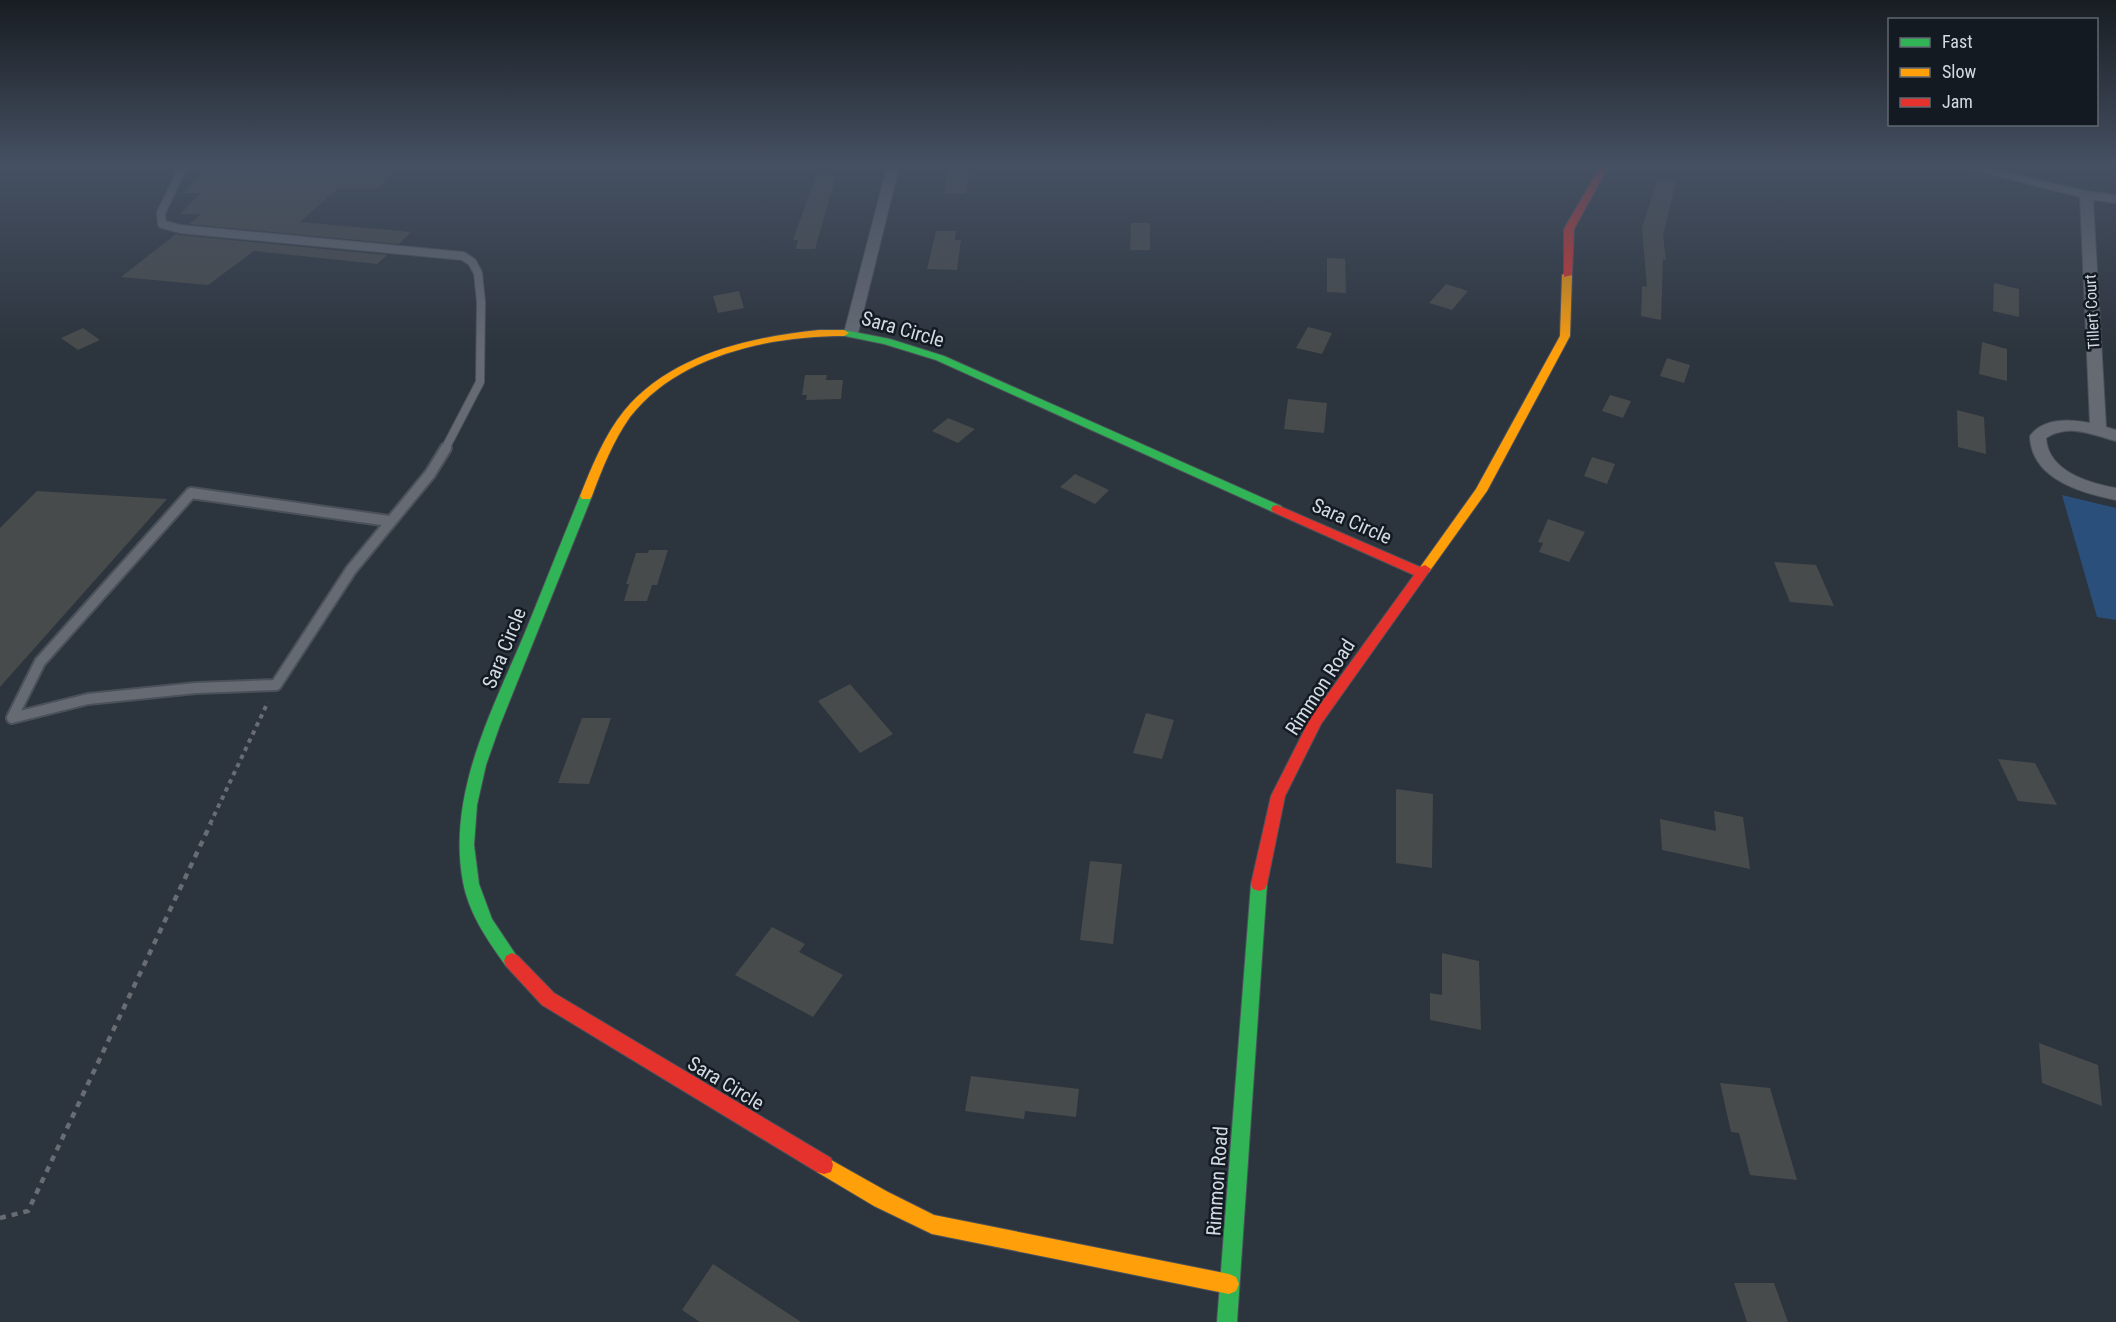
<svg xmlns="http://www.w3.org/2000/svg" width="2116" height="1322" font-family="'Roboto Condensed',sans-serif">
	<style>
		.green { fill: #2a4f7b }
		.building { fill: #484b4b }
		.lines { fill: none; stroke-linecap: round; stroke-linejoin: round }
		.lane-far1-casing { stroke: #4b515a; stroke-width: 10 }
		.lane-casing { stroke: #4b515a; stroke-width: 14 }
		.street-casing { stroke: #4b515a; stroke-width: 2 }
		.fast-casing { stroke: #4b515a; stroke-width: 2 }
		.slow-casing { stroke: #4b515a; stroke-width: 2 }
		.jam-casing { stroke: #4b515a; stroke-width: 2 }
		.path-far1 { stroke: #686c73; stroke-width: 4; stroke-dasharray: 4.5 4.5; stroke-linecap: butt }
		.path { stroke: #686c73; stroke-width: 4.5; stroke-dasharray: 6 6; stroke-linecap: butt }
		.lane-far1 { stroke: #666b73; stroke-width: 8 }
		.lane { stroke: #666b73; stroke-width: 10 }
		.street { fill: #666b73; fill-rule: evenodd }
		.fast { fill: #30b455; fill-rule: evenodd }
		.slow { fill: #ff9f0a; fill-rule: evenodd }
		.jam { fill: #e5322d; fill-rule: evenodd }
		.labels { text-anchor: middle; dominant-baseline: central; stroke-width: 5; stroke-linejoin: round; paint-order: stroke }
		.far-street-label { font-size: 16px; fill: #d2dae4; stroke: #141a22 }
		.street-label { font-size: 20px; fill: #d2dae4; stroke: #141a22 }
	</style>
	<rect width="100%" height="100%" fill="#2c343d"/>
	<path class="green" d="M2062,495L2116,508V620L2097,617Z"/>
	<path class="building" d="M208,167H396L378,189H337L300,222L411,232L399,244L189,224L201,214H180L201,193H182Z
		M948,170L970,171L966,194H944Z
		M816,175L836,176L815,249H796L798,240H793Z
		M1658,178L1676,182L1663,236L1666,260L1663,259L1661,320L1641,316L1642,286L1647,287L1642,228Z
		M1131,223H1150V250H1130Z
		M936,231H956L955,240H961L957,270L927,269Z
		M176,234L179,235L387,255L377,264L254,251L208,285L121,277Z
		M1327,258L1345,259L1346,293L1327,292Z
		M1994,283L2019,289V317L1993,311Z
		M1446,284L1468,291L1452,310L1429,303Z
		M739,291L744,308L718,313L713,296Z
		M1308,327L1332,333L1322,354L1296,348Z
		M83,328L100,340L78,350L61,338Z
		M1982,342L2007,349V381L1979,374Z
		M1667,358L1690,365L1684,383L1660,376Z
		M805,375H827L826,380H843L841,399L806,400L807,395H802Z
		M1610,395L1631,401L1623,418L1602,411Z
		M1288,399L1327,403L1324,433L1284,429Z
		M1957,410L1984,417L1986,454L1958,447Z
		M948,418L975,429L958,443L932,431Z
		M1592,457L1615,464L1607,484L1584,476Z
		M1075,474L1109,490L1095,504L1060,487Z
		M37,491L167,499L0,687V528Z
		M1548,519L1585,532L1569,562L1539,552L1543,543L1538,542Z
		M649,550H668L657,585H652L647,601H624L629,584H626L636,553H648Z
		M1774,562L1816,565L1834,606L1790,602Z
		M850,684L893,734L860,753L818,701Z
		M1146,713L1174,720L1162,759L1133,753Z
		M582,718H611L589,784L558,783Z
		M1998,759L2035,763L2057,805L2018,801Z
		M1396,789L1433,794L1432,868L1396,863Z
		M1714,811L1743,817L1750,869L1662,850L1660,819L1716,831Z
		M1090,861L1122,864L1113,944L1080,940Z
		M772,927L805,944L799,952L843,975L813,1017L735,975Z
		M1442,953L1479,961L1481,1030L1430,1020V993L1442,995Z
		M2039,1043L2098,1065L2102,1106L2042,1083Z
		M971,1076L1079,1089L1076,1117L1025,1111L1024,1119L965,1111Z
		M1720,1083L1770,1088L1797,1180L1750,1175L1739,1133L1731,1132Z
		M713,1264L801,1322H700L682,1310Z
		M1734,1283H1774L1788,1322H1747Z"/>
	<g class="lines">
		<defs>
			<path id="lane-far1" d="M183,167L161,213L162,224L180,229L463,256L472,262L478,273L481,302L480,382L445,449"/>
			<path id="lane" d="M12,718L88,699L196,688L276,685L351,570L430,474L446,448
				M12,718L40,662L191,493L389,521"/>
			<path id="street" d="M887,167H899L858,333L851,337L844,333Z
				M1961,167H1981L2086,191L2116,195V203L2093,200L2106,427L2116,430V441C2093,435 2069,423 2046,438C2048,471 2088,483 2116,488V500C2081,493 2031,479 2030,436C2043,418 2070,419 2090,423L2080,197Z"/>
			<path id="fast" d="M844,330L890,339L944,356L1281,506L1283,509L1281,512H1273L936,360L884,344L840,335L839,333Z
				M586,492L592,496L500,725L486,765L477,805L474,845L479,884L492,919L520,961L518,966L512,969L506,966C488,941 469,914 463,882C447,795 491,713 524,635C543,589 561,542 580,496Z
				M1259,877L1265,879L1267,884L1237,1322H1217L1251,884L1253,879Z"/>
			<path id="slow" d="M1567,272L1572,275L1570,336L1487,491L1429,572H1421L1419,569L1421,566L1476,489L1560,336L1562,275Z
				M819,330H844L849,333L844,336C770,336 678,355 630,417C613,441 602,469 592,496L590,499H582L580,496C592,466 604,436 624,411C670,355 750,337 819,330Z
				M824,1156L888,1192L934,1215L1229,1274L1236,1277L1239,1284L1236,1291L1229,1294L932,1234L874,1206L817,1172L815,1165L817,1158Z"/>
			<path id="jam" d="M1600,167H1608L1574,229L1572,275L1564,277V229Z
				M1277,505L1420,567L1425,565L1431,569L1321,724L1285,796L1267,884L1265,889L1259,891L1253,889L1251,884L1271,796L1311,717L1414,575L1273,512L1271,509L1273,506Z
				M512,953L518,956L554,993L831,1158L833,1165L831,1172L824,1174L817,1172L542,1005L506,966L504,961L506,956Z"/>
		</defs>
		<use href="#lane-far1" class="lane-far1-casing"/>
		<use href="#lane" class="lane-casing"/>
		<use href="#street" class="street-casing"/>
		<use href="#fast" class="fast-casing"/>
		<use href="#slow" class="slow-casing"/>
		<use href="#jam" class="jam-casing"/>
		<path class="path-far1" d="M210,824L268,702"/>
		<path class="path" d="M0,1218L28,1211L211,823"/>
		<use href="#lane-far1" class="lane-far1"/>
		<use href="#lane" class="lane"/>
		<use href="#street" class="street"/>
		<use href="#fast" class="fast"/>
		<use href="#slow" class="slow"/>
		<use href="#jam" class="jam"/>
	</g>
	<linearGradient id="sky" x2="0" y2="1"><stop stop-color="#181d22"/><stop offset="0.47" stop-color="#455062"/><stop offset="1" stop-color="#455062" stop-opacity="0"/></linearGradient>
	<rect width="2116" height="352" fill="url(#sky)"/>
	<g class="labels">
		<g class="far-street-label">
			<text transform="translate(2092 312) rotate(-93)">Tillert Court</text>
		</g>
		<g class="street-label">
			<text transform="translate(903 329) rotate(16)">Sara Circle</text>
			<text transform="translate(1352 521) rotate(24)">Sara Circle</text>
			<text transform="translate(504 648) rotate(-68)">Sara Circle</text>
			<text transform="translate(1320 687) rotate(-57)">Rimmon Road</text>
			<text transform="translate(726 1083) rotate(31)">Sara Circle</text>
			<text transform="translate(1217 1181) rotate(-86)">Rimmon Road</text>
		</g>
	</g>
	<rect x="1888" y="18" width="210" height="108" fill="#141a22" stroke="#606770" stroke-width="1.5"/>
	<rect x="1900" y="38" width="30" height="9" fill="#30b455" stroke="#606770" stroke-width="1.5"/>
	<text x="1942" y="48" font-size="18" fill="#d2dae4">Fast</text>
	<rect x="1900" y="68" width="30" height="9" fill="#ff9f0a" stroke="#606770" stroke-width="1.5"/>
	<text x="1942" y="78" font-size="18" fill="#d2dae4">Slow</text>
	<rect x="1900" y="98" width="30" height="9" fill="#e5322d" stroke="#606770" stroke-width="1.5"/>
	<text x="1942" y="108" font-size="18" fill="#d2dae4">Jam</text>
</svg>
